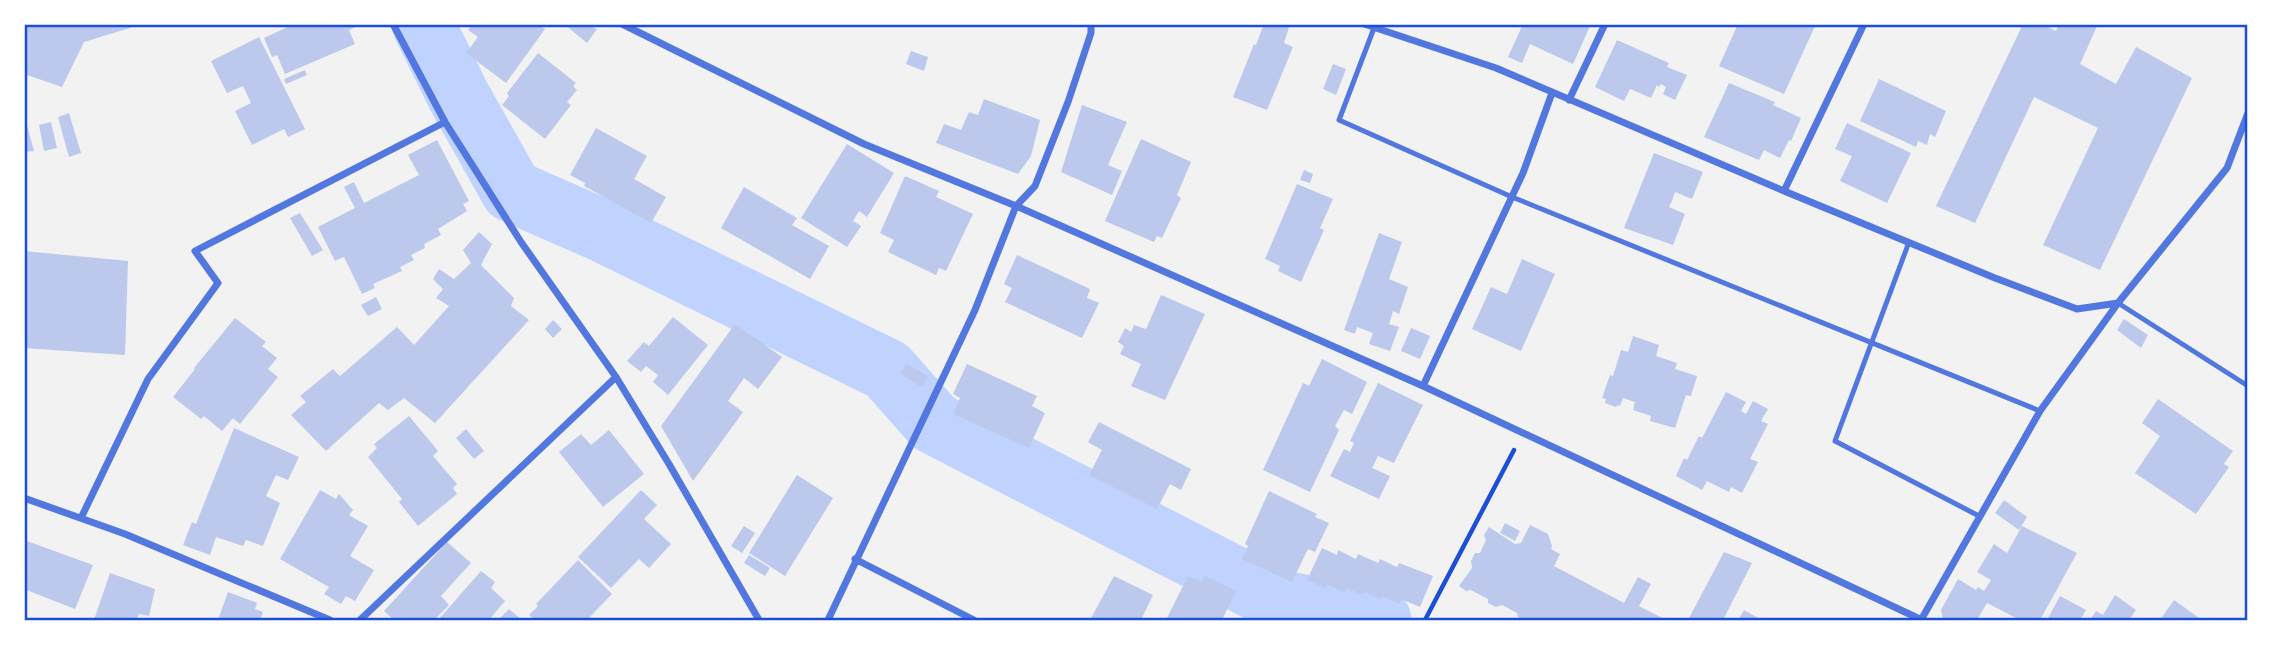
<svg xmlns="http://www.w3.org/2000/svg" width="2272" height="645" font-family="Cabin,sans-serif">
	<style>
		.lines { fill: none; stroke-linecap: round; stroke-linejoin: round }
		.river { stroke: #bfd3fe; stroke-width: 63 }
		.building { fill: #bdc9ec }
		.path { stroke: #1d4ed8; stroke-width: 4.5 }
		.service { stroke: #5277de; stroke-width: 5 }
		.minor { stroke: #5277de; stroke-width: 7 }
		.neatline { fill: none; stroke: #1d4ed8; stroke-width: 2.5 }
	</style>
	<rect width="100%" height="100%" fill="#f2f2f2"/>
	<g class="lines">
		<path class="river" d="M423,24L459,97L512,191L601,230L887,370L934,423L1282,602L1380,620"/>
	</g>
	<path class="building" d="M24,24H140V25L84,42L62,87L24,74Z
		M294,24H362L349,30L355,44L285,74L277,55L272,57L264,38Z
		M472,24H538L545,29L506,83L466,53L478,37L468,30Z
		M564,24H587L597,29L587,43Z
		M1264,24H1290L1284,43L1293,47L1267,110L1233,97L1254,44L1256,45Z
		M1523,24H1591L1573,64L1530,44L1522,63L1508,57Z
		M1738,24H1816L1784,94L1719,66Z
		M2023,24H2042L2056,31L2059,24H2098L2080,64L2116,84L2136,47L2192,78L2100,270L2043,245L2098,128L2034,97L1975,223L1936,206Z
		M259,37L305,129L288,137L284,129L252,145L235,111L251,103L243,86L227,93L211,61Z
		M1617,40L1669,63L1667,67L1687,75L1675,100L1663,94L1666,87L1661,84L1659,87L1657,85L1651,98L1630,89L1624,101L1595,87Z
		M911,51L928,57L924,71L906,64Z
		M538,53L576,83L573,86L577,90L567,102L571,105L545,139L502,105L509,96L507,93Z
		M1333,64L1346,69L1336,95L1323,89Z
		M305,70L307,75L286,84L284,79Z
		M1879,79L1946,111L1935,137L1930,134L1927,145L1918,141L1916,147L1860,121Z
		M1729,83L1775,102L1773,105L1801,118L1791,141L1789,140L1780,158L1764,150L1759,160L1704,137Z
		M984,99L1040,120L1031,156L1018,174L936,143L944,124L961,130L969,112L978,115Z
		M1082,105L1127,122L1108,165L1122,171L1112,195L1061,172Z
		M69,113L81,153L69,157L58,117Z
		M24,118H25L34,151L24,152Z
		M51,122L57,148L44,151L39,125Z
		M1847,123L1911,153L1887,203L1840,181L1852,156L1835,149Z
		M596,128L647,156L634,179L666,197L651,223L584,186L585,183L570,175Z
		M1141,139L1191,162L1177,195L1181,198L1162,238L1157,236L1154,242L1105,221Z
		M437,140L469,201L463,204L467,211L438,229L441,235L424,244L425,248L411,255L414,260L400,267L402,271L373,284L375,288L362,294L344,257L335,261L318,227L355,208L344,187L354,182L364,203L419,175L408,155Z
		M847,144L894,173L867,217L859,211L853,221L861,226L847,247L801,218Z
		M1654,153L1703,172L1692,199L1675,192L1672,201L1669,207L1685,214L1673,245L1624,228Z
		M1304,170L1313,174L1310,183L1300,180Z
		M905,176L939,191L936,197L973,214L946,271L939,268L936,275L888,252L894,240L880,233Z
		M1297,184L1333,199L1320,228L1324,230L1301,282L1278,271L1280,266L1265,259Z
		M744,187L797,218L792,225L829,246L810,279L721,228Z
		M300,213L323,250L312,256L290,218Z
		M479,232L492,244L481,265L514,298L511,306L529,320L435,423L404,398L388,410L379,403L326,451L291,415L306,402L300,396L333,369L340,376L397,327L414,345L449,306L436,298L443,289L433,279L439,269L454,279L471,263L463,250Z
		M1379,233L1402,242L1389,279L1408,287L1399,314L1393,311L1389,324L1399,327L1390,351L1369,344L1373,333L1357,327L1355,334L1344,330Z
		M24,251L128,261L125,355L24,348Z
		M1017,255L1090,289L1087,298L1099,303L1082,338L1005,302L1012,288L1004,284Z
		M1522,259L1555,274L1521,351L1472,329L1491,287L1507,294Z
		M1161,295L1205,314L1165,400L1131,386L1141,364L1120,354L1124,346L1118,342L1125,328L1131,332L1134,325L1146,329Z
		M376,297L382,309L368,316L361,305Z
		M673,317L708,345L668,395L653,382L658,375L646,366L641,372L627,361L644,342L649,346Z
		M235,318L266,342L262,346L277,358L268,369L278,377L240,424L233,418L222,431L204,416L201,419L173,397L195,369L194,368Z
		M2124,319L2148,335L2141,348L2117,330Z
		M553,320L562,329L553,338L545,329Z
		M735,324L782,357L758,389L744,378L728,401L743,412L693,481L661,426Z
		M1411,328L1430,336L1420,359L1401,351Z
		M1633,336L1659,345L1656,356L1677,363L1675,369L1697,376L1691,396L1686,395L1675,428L1650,421L1651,416L1633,410L1635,402L1623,398L1620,406L1618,405L1616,407L1605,403L1606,399L1602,398L1610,375L1613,376L1621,350L1628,352Z
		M1322,359L1367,382L1352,414L1344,410L1335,426L1339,430L1310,492L1263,470L1303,383L1309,386Z
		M906,363L928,376L922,387L900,374Z
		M967,364L1037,396L1032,406L1045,413L1029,448L953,414L960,398L953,394Z
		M1378,383L1423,405L1394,463L1378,456L1372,468L1390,476L1379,499L1330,476L1344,449L1350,452L1354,443L1350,441Z
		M1726,392L1746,402L1741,411L1746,414L1753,401L1768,409L1761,421L1768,424L1750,459L1758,462L1742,493L1731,487L1729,492L1707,481L1702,490L1676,476L1684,458L1687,460L1699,436L1702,438Z
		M2158,399L2233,451L2224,464L2229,467L2196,514L2135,473L2160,436L2142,423Z
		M409,416L438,451L433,456L457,484L453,488L457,494L418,526L399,502L402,499L368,457L377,448L374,444Z
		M1099,422L1191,469L1181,490L1170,484L1157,509L1089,475L1102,450L1088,442Z
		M234,428L299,457L288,480L276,475L266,496L280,503L263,546L246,540L243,546L216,537L210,555L183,545L192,522L196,524Z
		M466,429L484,451L474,459L456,438Z
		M609,430L644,474L603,507L559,452L581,434L591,445Z
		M797,475L833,498L785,576L749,553Z
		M320,490L336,499L339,494L353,510L349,515L368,526L350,556L374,570L355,601L346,596L341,604L324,594L329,587L280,559Z
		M641,490L657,505L644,519L671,544L649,568L639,559L611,588L578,557Z
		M1269,491L1317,514L1315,517L1329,523L1315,552L1308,549L1292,582L1242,559L1248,546L1245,544Z
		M2004,500L2027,517L2019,530L1995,513Z
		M1505,523L1520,531L1515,541L1500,533Z
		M1530,525L1548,534L1552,546L1551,549L1560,554L1554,566L1624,603L1638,577L1651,584L1639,606L1666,620H1534L1528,618L1523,620L1518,617L1517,613L1502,605L1496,607L1488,603V599L1471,590L1466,591L1459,586L1472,568L1471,561L1475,553H1480L1486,540L1484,535L1489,527L1515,544L1521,543Z
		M744,526L755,533L742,553L731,546Z
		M2022,526L2077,553L2040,620H2020L1987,603L1977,620H1943L1941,610L1958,579L1976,590L1978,587L1984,591L1991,580L1977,572L1994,544L2007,553Z
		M24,540L93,565L75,609L24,589Z
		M447,542L471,563L441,596L449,605L434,620H394L384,611Z
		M1322,548L1337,555L1338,550L1356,559L1358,554L1378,563L1380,559L1397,567L1399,563L1433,576L1420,607L1401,599L1399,604L1382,596L1380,599L1364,592L1363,595L1346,588L1344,592L1327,585L1325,588L1307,580Z
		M1724,552L1752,563L1723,620H1688Z
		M749,555L770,568L765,576L744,563Z
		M578,560L612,594L587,620H535L529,615L538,606L536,604Z
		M481,571L495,582L491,588L505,601L489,620H438Z
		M110,573L155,589L149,616L139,614L136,620H94Z
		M1114,576L1153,595L1141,620H1090Z
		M1188,576L1202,582L1205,576L1236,591L1222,620H1204L1199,618L1197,620H1166Z
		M228,592L257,603L255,609L263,612L260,620H218Z
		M2115,595L2136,610L2129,620H2090L2096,611L2103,615Z
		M2060,596L2086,610L2080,620H2047Z
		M2174,600L2202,620H2160Z
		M509,609L522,620H498Z
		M1744,610L1762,620H1738Z"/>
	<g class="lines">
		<path class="path" d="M1425,620L1514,450"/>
		<path class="service" d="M1374,28L1339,120L1512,197L2040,411
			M1909,242L1835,441L1979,516
			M2118,303L2248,386"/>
		<path class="minor" d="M393,24L445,122L521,242L616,377L669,464L759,620
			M622,24L864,144L1016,206L1423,386L1922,620
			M1364,24L1496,68L1784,191L1995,278L2077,309L2118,303
			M1569,100L1605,24
			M1784,191L1864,24
			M1423,386L1523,173L1552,93
			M24,498L125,534L330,620
			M81,518L148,379L218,283L195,251L445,122
			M855,559L974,620
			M360,620L616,377
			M828,620L975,310L1016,206L1035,186L1068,102L1091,33V24
			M1921,620L2040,411L2118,303L2227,168L2248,113"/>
	</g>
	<rect width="2272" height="645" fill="none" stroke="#ffffff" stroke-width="52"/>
	<rect x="26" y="26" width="2220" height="593" class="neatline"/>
</svg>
